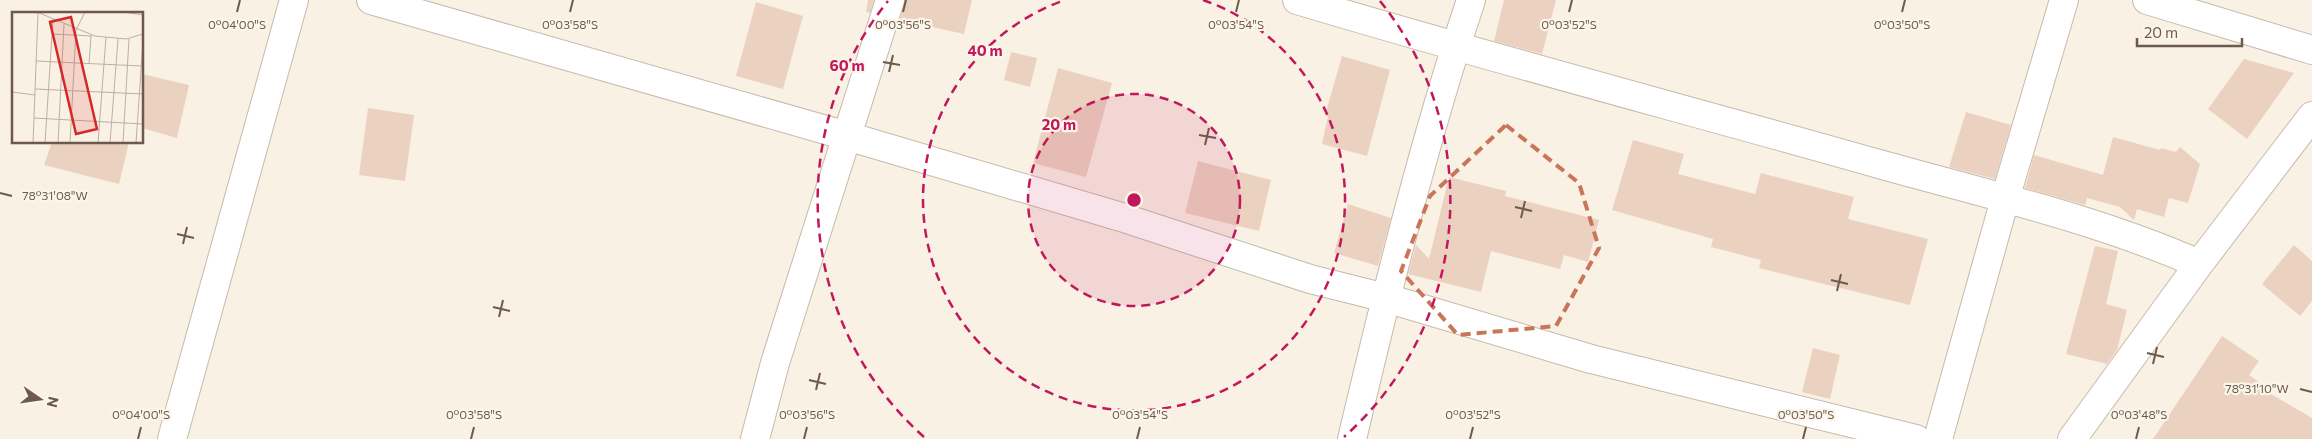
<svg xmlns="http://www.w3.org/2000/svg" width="2312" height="439" font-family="Commissioner,sans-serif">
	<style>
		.building { fill: #ebd2c0 }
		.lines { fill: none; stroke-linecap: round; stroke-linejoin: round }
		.minor-casing { stroke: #c8b9ac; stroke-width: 30 }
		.minor { stroke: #fff; stroke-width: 28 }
		.marked { fill: none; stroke: #c97558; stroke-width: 4; stroke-dasharray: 10 6; stroke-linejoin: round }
		.ticks { fill: none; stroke: #6e5a4d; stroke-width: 2 }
		.ring { fill: none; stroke: #c2185b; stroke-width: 2.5; stroke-dasharray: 9 6 }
		.inset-road { fill: none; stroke: #bdb0a3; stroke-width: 1 }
		.view { fill: #d62828; fill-opacity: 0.15; stroke: #d62828; stroke-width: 2.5 }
		.inset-edge { fill: none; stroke: #6e5a4d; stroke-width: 2.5 }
		.ticks-label { font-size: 12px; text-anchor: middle; fill: #6e5a4d; stroke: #fcf5ea; stroke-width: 4.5; stroke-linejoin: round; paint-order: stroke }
		.centre { fill: #c2185b; stroke: #fcf5ea; stroke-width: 2.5 }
		.ring-label { font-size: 15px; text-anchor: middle; font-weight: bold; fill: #c2185b; stroke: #fcf5ea; stroke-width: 4.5; stroke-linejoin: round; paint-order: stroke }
	</style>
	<rect width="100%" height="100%" fill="#f9f1e4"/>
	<path class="building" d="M868,0H874L870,13L866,12Z
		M905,0H972L964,34L900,20Z
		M1504,0H1556L1542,54L1494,41Z
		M756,2L803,16L783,89L736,76Z
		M1011,52L1037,58L1030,87L1004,80Z
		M1342,56L1390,70L1367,156L1322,144L1328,116L1325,115Z
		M2244,59L2294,73L2247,139L2208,109Z
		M1058,68L1112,83L1086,177L1033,163Z
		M142,74L189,85L177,138L142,128Z
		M368,108L414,115L405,181L359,175Z
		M1966,112L2011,125L1995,179L1949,167Z
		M2113,137L2160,150L2161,148L2176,152L2180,147L2200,164L2188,203L2169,198L2164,217L2137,209L2134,220L2120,207L2087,198L2085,205L2025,188L2034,155L2103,175Z
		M1633,140L1684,154L1678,174L1755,194L1761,173L1854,197L1848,219L1928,239L1910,305L1759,268L1761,260L1711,247L1713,239L1612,210Z
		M52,142H129L119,184L44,165Z
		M1198,161L1271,180L1259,231L1185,213Z
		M1449,177L1506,191L1505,196L1599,220L1588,262L1564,255L1560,269L1491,251L1481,292L1408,274L1416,245L1429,259Z
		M1348,204L1391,218L1378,266L1334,253Z
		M2294,245L2312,261V301L2300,316L2262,284Z
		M2095,246L2118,251L2106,304L2127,310L2117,350L2107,364L2066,354Z
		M2222,336L2259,361L2249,375L2266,387L2264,390L2312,418V439H2153Z
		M1813,348L1840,355L1830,399L1802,392Z"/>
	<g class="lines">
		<defs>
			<path id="minor" d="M371,0L847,136L1121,217L1310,279L1386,298L1591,359L1916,439
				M1297,0C1490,58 1685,109 1879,164C1986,194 2097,219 2199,264
				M2147,0L2312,50
				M172,439L294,0
				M755,439L775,363L890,0
				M1352,439C1387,292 1423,144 1471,0
				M1938,439L2005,199L2064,0
				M2072,439L2199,264L2312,116"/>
		</defs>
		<use href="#minor" class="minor-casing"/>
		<use href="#minor" class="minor"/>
	</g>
	<path class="marked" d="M1506,125L1579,183L1599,248L1556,326L1458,335L1401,271L1430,196Z"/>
	<path class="ticks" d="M237,12L240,0M570,12L573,0M903,12L906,0M1236,12L1239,0M1569,12L1572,0M1902,12L1905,0M883,62L900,65M889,72L893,55M1199,135L1216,138M1205,145L1209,128M0,193L12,196M1515,207L1532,211M1521,218L1525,201M177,234L194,238M183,244L187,227M1831,280L1848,284M1837,291L1841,274M493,307L510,311M499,317L503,300M2147,353L2164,357M2153,364L2157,347M809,380L826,384M2300,389L2312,392M816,390L820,373M138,439L141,427M471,439L474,427M804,439L807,427M1137,439L1140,427M1470,439L1473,427M1803,439L1806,427M2136,439L2139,427"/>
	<circle cx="1134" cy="200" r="106" fill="#c2185b" fill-opacity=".12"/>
	<g class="ring">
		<circle cx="1134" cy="200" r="106"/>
		<path d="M1203 0A211 211 0 1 1 1065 0"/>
		<path d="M924 437A317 317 0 0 1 888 1M1380 1A317 317 0 0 1 1344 437"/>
	</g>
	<g transform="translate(12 12)">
		<rect width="131" height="131" fill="#f9f1e4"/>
		<path class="inset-road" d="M25,0L83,24L114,27L131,22M111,0L131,3M40,22L80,24M24,49L129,54M77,52L79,24M23,77L131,82M0,80L23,83M22,106L131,112M21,131L26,1M33,131L41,7M46,131L52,12M58,131L64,18L73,0M86,131L94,25M98,131L106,27M111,131L117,27M124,131L131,29"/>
		<path class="view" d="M59,5L85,117L64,122L38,10Z"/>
		<rect width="131" height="131" class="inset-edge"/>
	</g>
	<g class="ticks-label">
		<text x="237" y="29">0°04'00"S</text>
		<text x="570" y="29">0°03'58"S</text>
		<text x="903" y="29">0°03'56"S</text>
		<text x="1236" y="29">0°03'54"S</text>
		<text x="1569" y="29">0°03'52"S</text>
		<text x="1902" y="29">0°03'50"S</text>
		<text x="55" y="200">78°31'08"W</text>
		<text x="2257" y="393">78°31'10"W</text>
		<text x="141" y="419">0°04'00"S</text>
		<text x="474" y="419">0°03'58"S</text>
		<text x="807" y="419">0°03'56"S</text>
		<text x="1140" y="419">0°03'54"S</text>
		<text x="1473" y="419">0°03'52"S</text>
		<text x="1806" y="419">0°03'50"S</text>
		<text x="2139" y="419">0°03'48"S</text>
	</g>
	<circle cx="1134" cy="200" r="8" class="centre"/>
	<g class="ring-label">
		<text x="985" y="56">40 m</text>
		<text x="847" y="71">60 m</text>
		<text x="1059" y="130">20 m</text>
	</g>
	<g transform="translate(40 399) rotate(103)" stroke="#fcf5ea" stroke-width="4" paint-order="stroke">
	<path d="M0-4L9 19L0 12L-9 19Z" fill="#6e5a4d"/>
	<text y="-8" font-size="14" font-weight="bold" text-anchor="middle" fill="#6e5a4d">N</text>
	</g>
	<path d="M2137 38v8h105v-8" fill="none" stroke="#6e5a4d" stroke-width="2.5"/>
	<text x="2144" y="38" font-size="15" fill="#6e5a4d" stroke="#fcf5ea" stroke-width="4" paint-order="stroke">20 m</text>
</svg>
